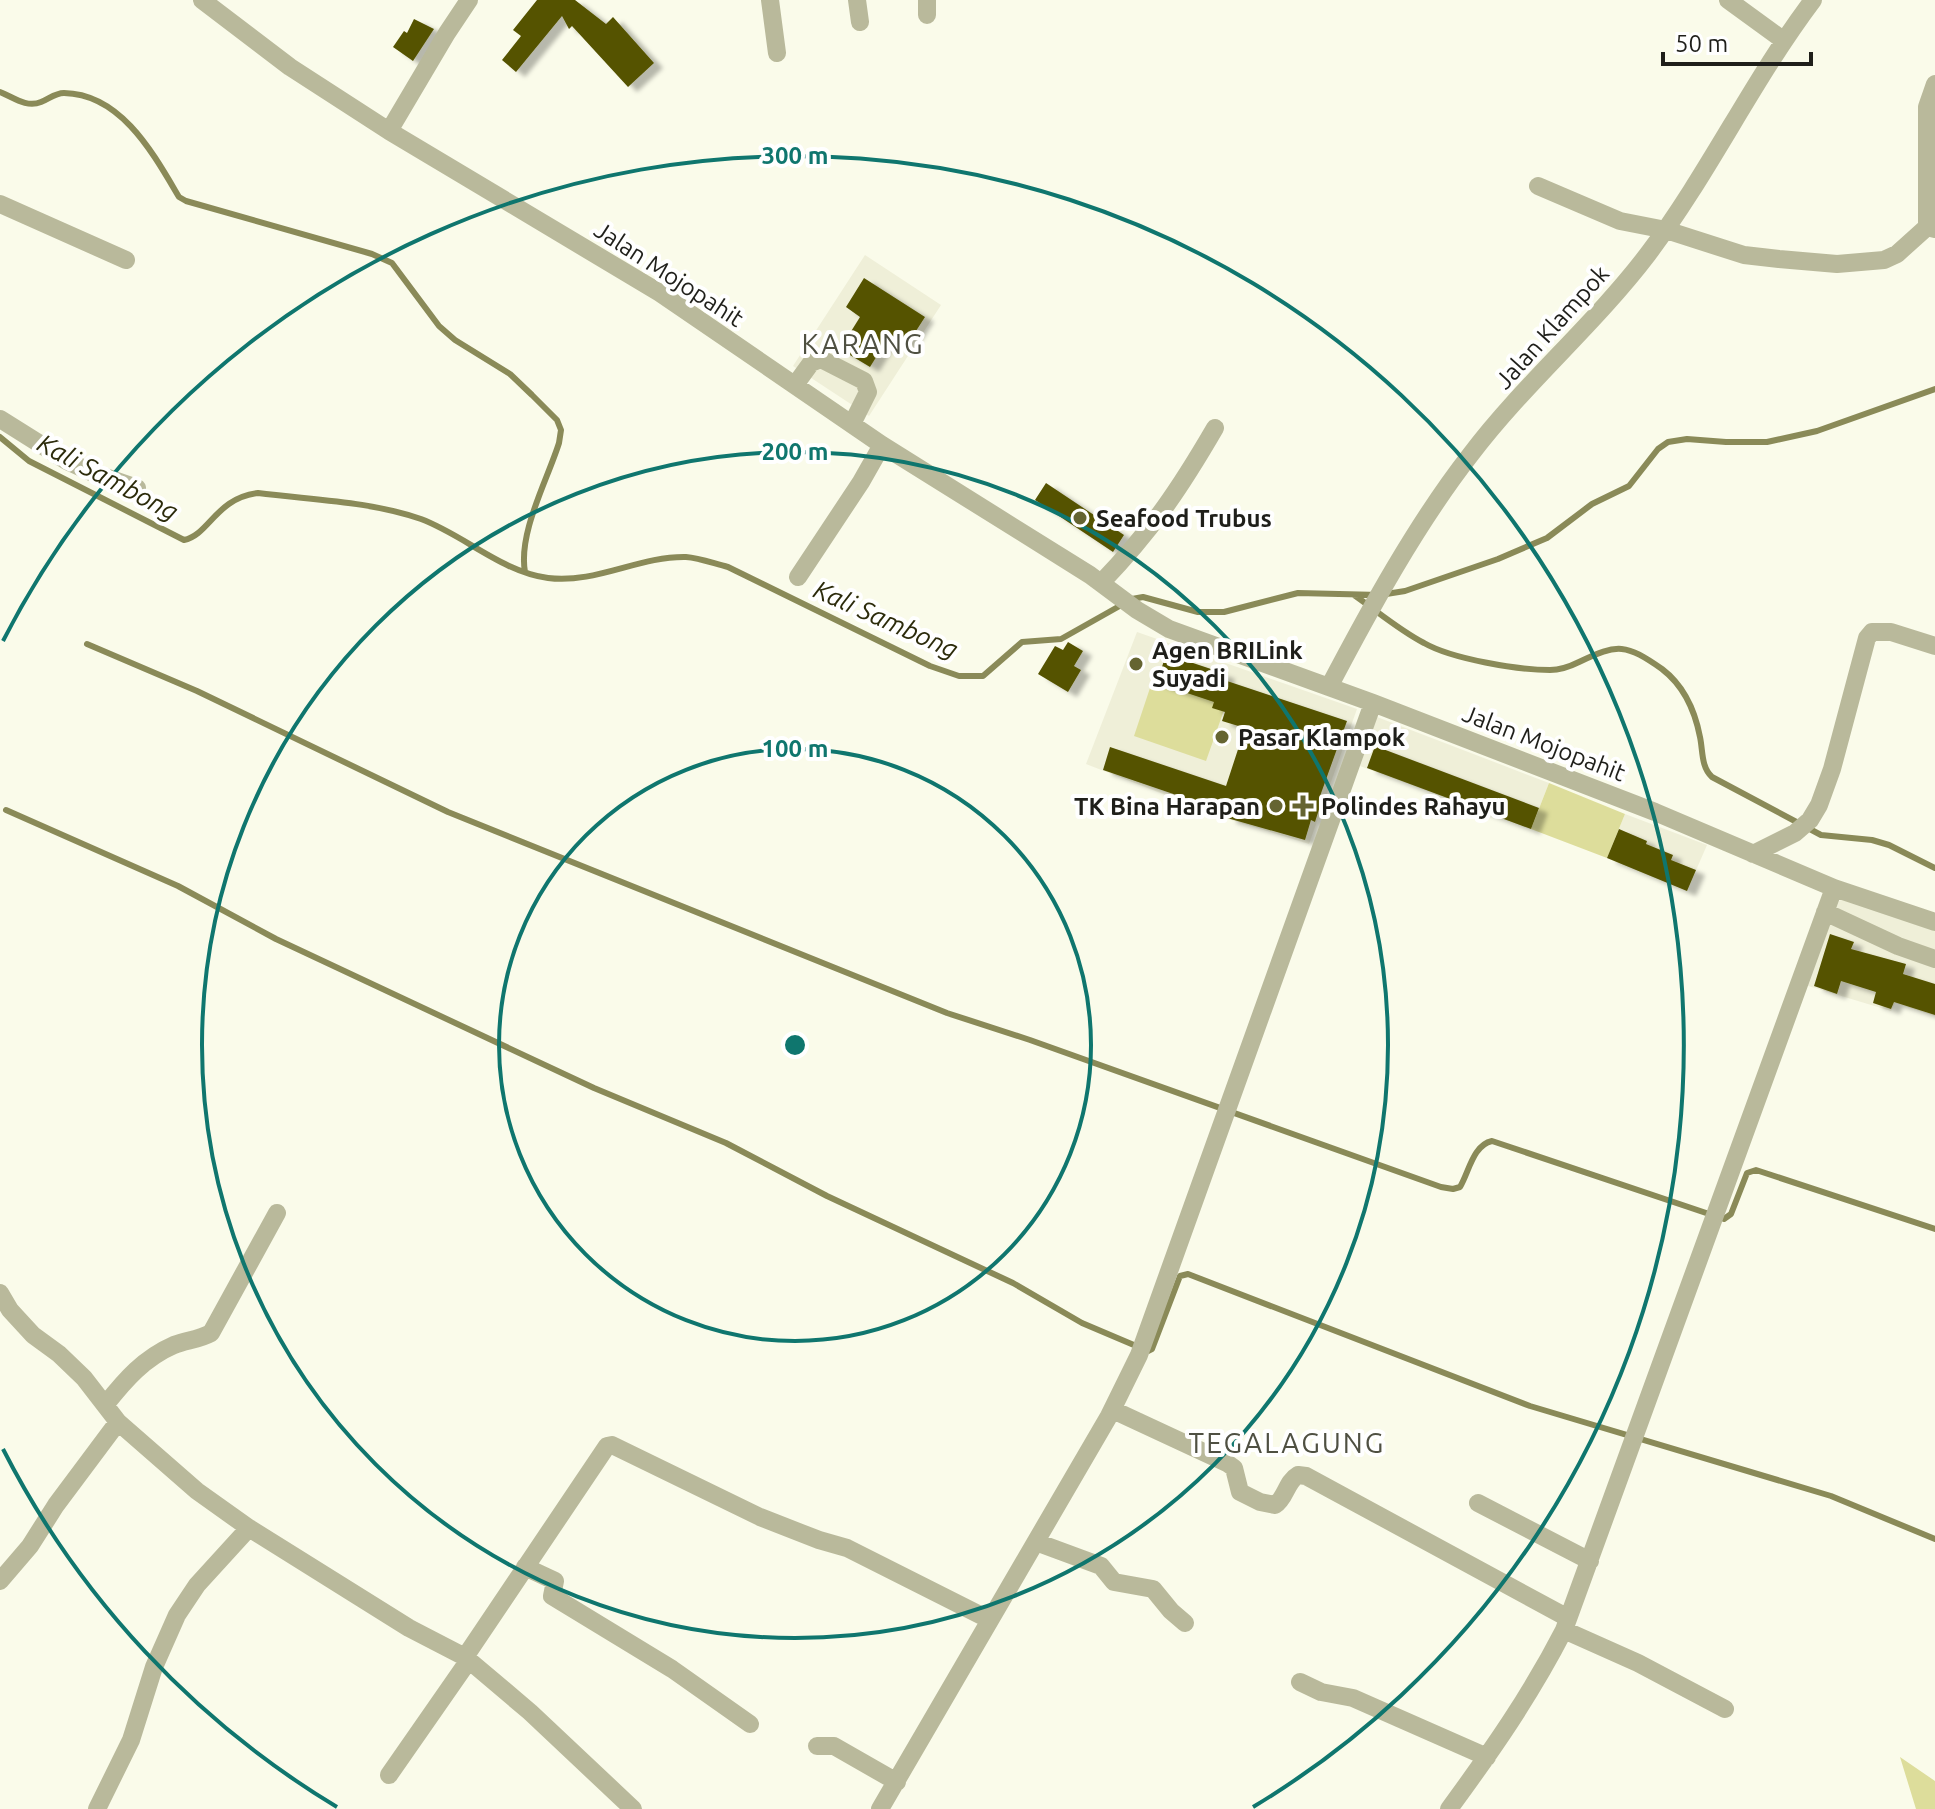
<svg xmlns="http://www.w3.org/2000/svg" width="1935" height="1809" font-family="Ubuntu,sans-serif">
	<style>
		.built { fill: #efefd8 }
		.green { fill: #dddd9b }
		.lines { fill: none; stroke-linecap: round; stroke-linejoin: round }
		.stream { stroke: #8a8a58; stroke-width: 6 }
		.building { fill: #555302; filter: url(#shadow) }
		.minor { stroke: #b9b99b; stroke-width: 18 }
		.ring { fill: none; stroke: #0f766e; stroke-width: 4 }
		.poi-dot { fill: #656431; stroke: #fff; stroke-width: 3 }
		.labels { text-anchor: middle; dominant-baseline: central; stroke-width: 8; stroke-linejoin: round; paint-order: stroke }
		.street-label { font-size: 24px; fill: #1f1f1a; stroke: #fff }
		.poi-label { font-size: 24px; font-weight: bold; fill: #1f1f1a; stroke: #fff; text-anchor: start }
		.water-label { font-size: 26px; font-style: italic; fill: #2c2b0b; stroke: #fff }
		.quarter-label { font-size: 28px; letter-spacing: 2px; fill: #4f5042; stroke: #fff }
		.centre { fill: #0f766e; stroke: #fff; stroke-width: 4 }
		.ring-label { font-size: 24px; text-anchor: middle; font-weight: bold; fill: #0f766e; stroke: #fff; stroke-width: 8; stroke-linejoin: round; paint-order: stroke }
	</style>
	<defs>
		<filter id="shadow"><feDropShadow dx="9" dy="5" stdDeviation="2" flood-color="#0004"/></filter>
	</defs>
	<rect width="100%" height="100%" fill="#fafbea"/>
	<path class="built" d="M865,255L941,305L869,416L793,366Z
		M1137,632L1357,709L1309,844L1222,817L1086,764Z
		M1377,717L1549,783L1531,829L1360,766Z
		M1625,814L1707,845L1687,891L1607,858Z
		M1844,899L1935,929V1016L1895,1003L1891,1011L1805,985L1839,901Z"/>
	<path class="green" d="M1156,670L1229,696L1206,761L1134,736Z
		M1549,783L1625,814L1607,858L1531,829Z
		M1900,1757L1935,1781V1809H1916Z"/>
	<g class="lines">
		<path class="stream" d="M0,92C13,97 26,108 41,102C49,99 55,93 64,93C121,94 153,153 179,197L186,201L372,254L392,263L439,326L455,340L510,374L532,395L557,420L561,430L559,443C547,481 518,533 525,572
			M0,437L29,461L184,540C209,535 216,498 258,493C312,500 369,501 421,519C464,535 502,572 548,578C596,584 639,556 686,557C700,558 715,564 728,567L930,666L959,676H983L1022,642L1061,639L1132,599L1143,597L1198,612H1224L1298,593L1380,595L1405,591L1498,559L1547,538L1592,504L1629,486L1658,449L1668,442L1687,439L1726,442H1767L1817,431L1935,389
			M1354,595C1377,611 1399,630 1424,643C1452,659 1518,670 1550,670C1561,670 1569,667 1579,662C1618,643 1626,644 1662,669C1683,685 1695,711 1700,737C1703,751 1701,767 1712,777L1821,835L1872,840L1889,845L1935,868
			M87,644L197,691L448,812L947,1013L1030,1040L1441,1187L1453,1189L1460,1187C1469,1172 1473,1145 1492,1141L1724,1219L1731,1214L1747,1173L1756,1170L1935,1229
			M6,810L178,886L276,939L594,1088L726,1143L827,1196L1013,1283L1082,1323L1148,1351L1152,1349L1180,1276L1188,1274L1530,1406L1831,1496L1935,1539"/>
	</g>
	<path class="building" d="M537,0H575L606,24L613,17L654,63L628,87L572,26L569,29L562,16L516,72L502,60L521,36L513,30Z
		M414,19L434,29L413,61L393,47L404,31L407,33Z
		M864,278L925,317L907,345L890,335L870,367L840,349L860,317L846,307Z
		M1046,483L1124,535L1113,552L1035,500Z
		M1068,642L1083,651L1074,666L1081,670L1068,692L1038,674L1055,646L1063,650Z
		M1166,654L1226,674L1224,680L1347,721L1319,799L1322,800L1315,822L1311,820L1305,840L1227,818L1229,813L1103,770L1110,747L1226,786L1245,728L1222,721L1225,712L1212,708L1214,702L1157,683Z
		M1375,746L1539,808L1531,829L1367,768Z
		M1619,829L1647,841L1646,844L1673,855L1671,860L1696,870L1687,891L1607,858Z
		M1830,934L1854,942L1851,949L1906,964L1903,974L1935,984V1015L1894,1002L1891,1009L1873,1003L1876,992L1841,981L1837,994L1814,986Z"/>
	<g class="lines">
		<path class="minor" d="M202,0L290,67L389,131L660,293L882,445L1090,575L1137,610L1169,629L1373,703L1655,812L1834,888L1935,922
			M770,0L777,53
			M857,0L860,22
			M927,0V15
			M1728,0L1783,40
			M389,131L447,33L469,0
			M1538,186L1620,221L1666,230L1744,255L1779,259L1837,264L1884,260L1897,254L1927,227L1935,229
			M0,204L126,260
			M1927,227V107L1935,84
			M795,385L811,363L821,359L864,381L868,392L852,424
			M0,419L67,461L91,472L137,488
			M798,577L861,482L882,445
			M1101,583C1151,531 1179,490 1215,428
			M1329,687C1370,609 1417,523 1471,454C1525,383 1594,325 1648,254C1709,173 1752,81 1813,0
			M1753,854L1795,833L1810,820L1819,805L1832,769L1867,638L1872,632H1891L1935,646
			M1825,912L1898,946L1935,959
			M0,1293L10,1310L33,1335L59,1354L84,1378L118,1422L197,1491L249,1528L409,1628L465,1657L530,1712L633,1809
			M106,1404C125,1380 144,1358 174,1345C187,1340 198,1340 211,1333L277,1213
			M1113,1410L1227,1463L1234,1468L1240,1492L1260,1502L1275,1505C1286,1498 1286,1482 1298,1475L1306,1476L1568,1618
			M1478,1503L1590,1561
			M1036,1542L1101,1566L1114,1582L1153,1589L1171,1611L1185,1623
			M525,1567L555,1581L552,1596L672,1669L750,1724
			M0,1581L30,1546L56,1505L118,1422
			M1564,1630L1638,1663L1725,1709
			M465,1657L607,1446L612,1445L760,1517L819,1540L847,1548L990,1620
			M1300,1682L1321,1692L1353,1698L1487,1757
			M817,1746H834L897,1782
			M389,1775L469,1660
			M97,1809L131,1740L154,1667L177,1615L197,1585L249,1528
			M880,1809L1109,1416L1139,1355L1373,703
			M1449,1809C1493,1749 1530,1696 1564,1630L1834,888"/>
	</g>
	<g class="ring">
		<circle cx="795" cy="1045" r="296"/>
		<circle cx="795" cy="1045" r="593"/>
		<path d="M337 1807A889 889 0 0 1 3 1449M3 641A889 889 0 1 1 1253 1807"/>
	</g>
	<g class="poi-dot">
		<circle cx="1080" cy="518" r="8"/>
		<circle cx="1136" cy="664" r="8"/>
		<circle cx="1222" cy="737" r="8"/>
		<circle cx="1276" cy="806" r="8"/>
		<path d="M1299 794h8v8h8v8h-8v8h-8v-8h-8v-8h8z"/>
	</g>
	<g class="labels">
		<g class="street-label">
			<text transform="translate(669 274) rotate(33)">Jalan Mojopahit</text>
			<text transform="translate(1552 327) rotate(-48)">Jalan Klampok</text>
			<text transform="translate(1544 743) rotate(21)">Jalan Mojopahit</text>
		</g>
		<g class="poi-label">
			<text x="1096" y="518">Seafood Trubus</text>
			<text x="1152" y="650">Agen BRILink<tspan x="1152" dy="28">Suyadi</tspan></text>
			<text x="1238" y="737">Pasar Klampok</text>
			<text x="1260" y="806" text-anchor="end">TK Bina Harapan</text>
			<text x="1321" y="806">Polindes Rahayu</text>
		</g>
		<g class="water-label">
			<text transform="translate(108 477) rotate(28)">Kali Sambong</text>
			<text transform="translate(886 619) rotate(24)">Kali Sambong</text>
		</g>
		<g class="quarter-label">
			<text x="863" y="343">KARANG</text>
			<text x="1287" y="1442">TEGALAGUNG</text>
		</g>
	</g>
	<circle cx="795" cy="1045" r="12" class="centre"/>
	<g class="ring-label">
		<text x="795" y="164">300 m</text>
		<text x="795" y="460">200 m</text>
		<text x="795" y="757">100 m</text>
	</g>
	<path d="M1663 52v12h148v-12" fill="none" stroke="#1f1f1a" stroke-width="4"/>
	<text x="1675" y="52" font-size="24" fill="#1f1f1a" stroke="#ffffff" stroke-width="6" paint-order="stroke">50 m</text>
</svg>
